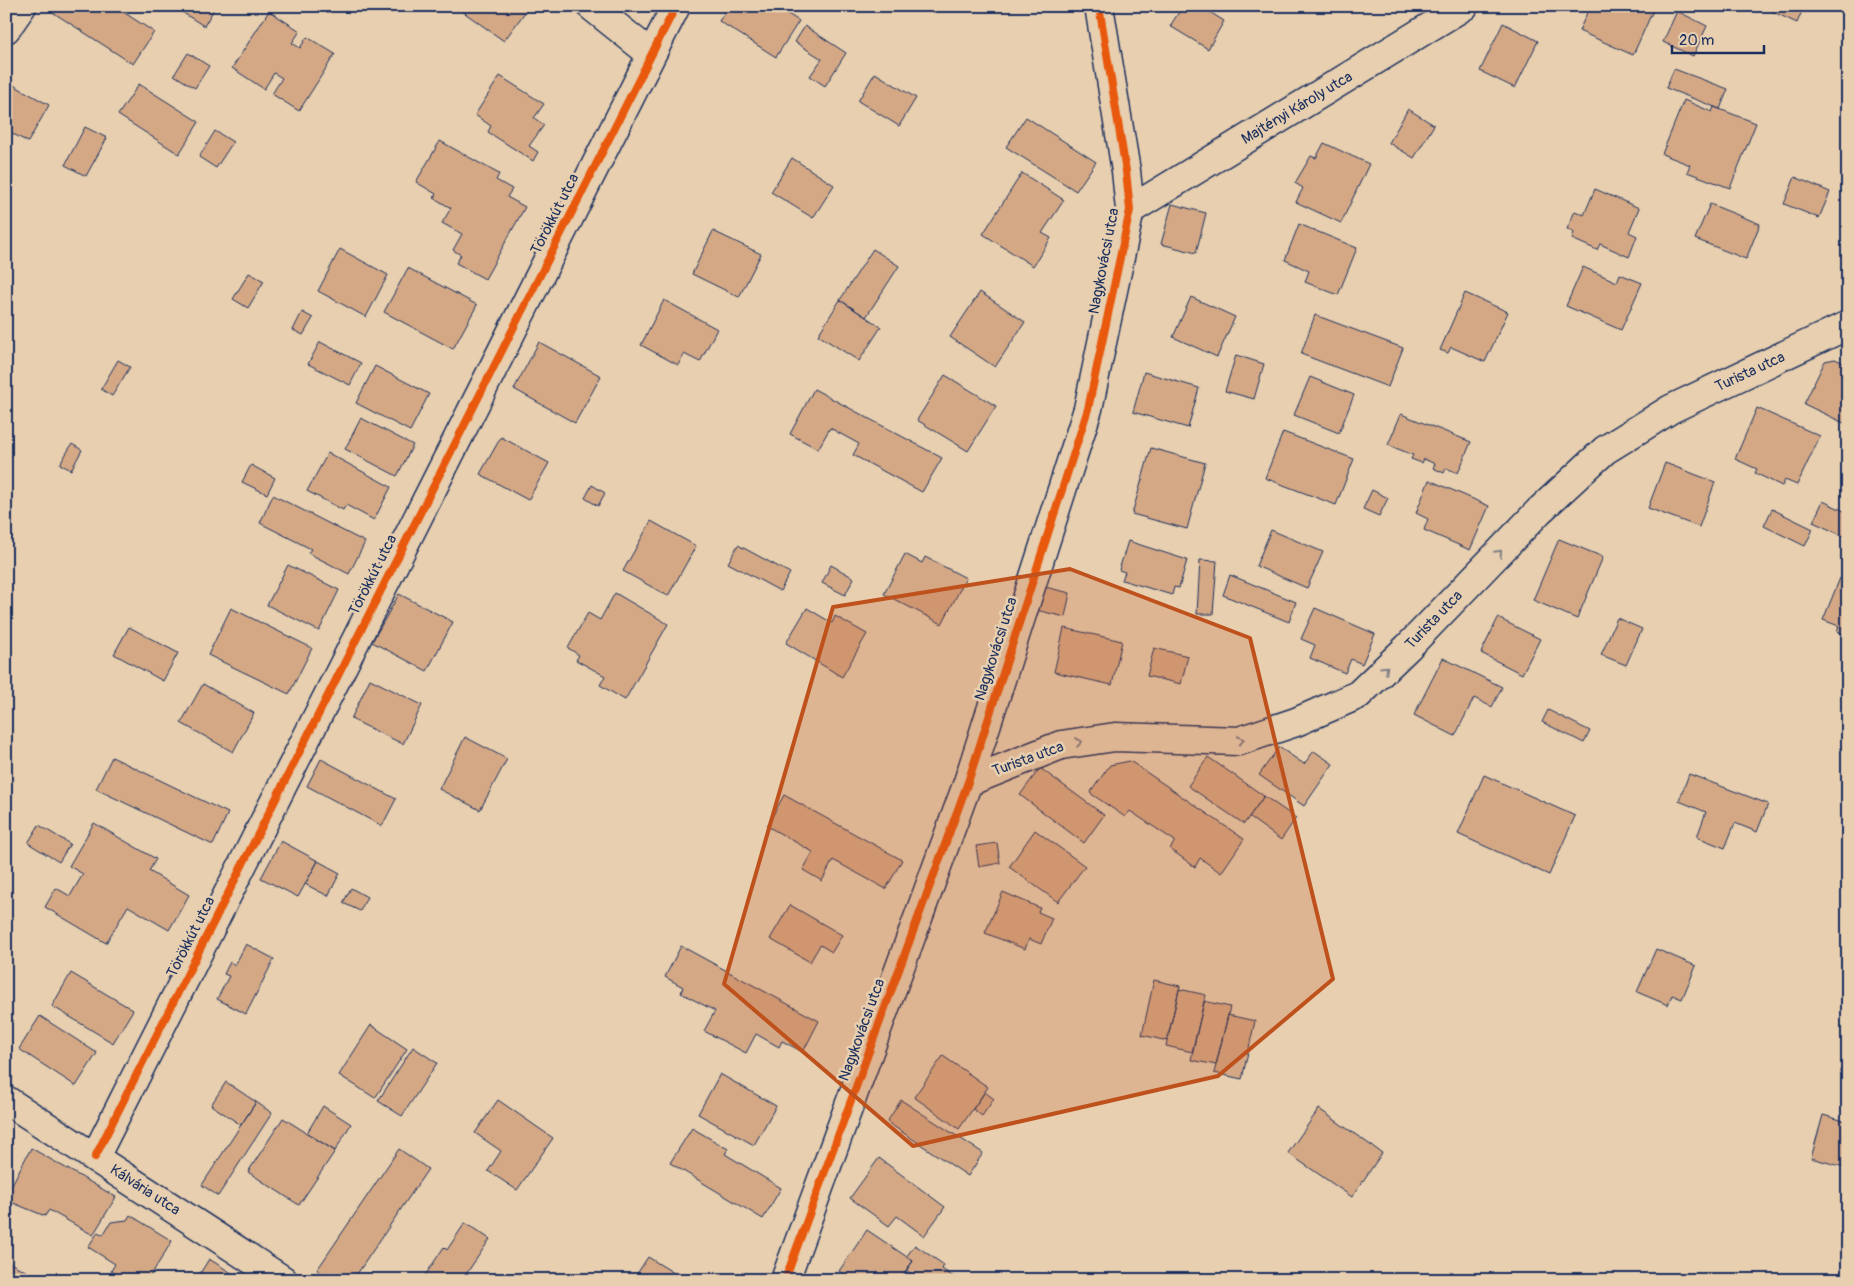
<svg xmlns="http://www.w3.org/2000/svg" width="1854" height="1286" font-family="Pangolin,sans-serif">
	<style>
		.building { fill: #d4a885; stroke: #1b2f5e }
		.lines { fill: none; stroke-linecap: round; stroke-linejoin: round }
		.street-casing { stroke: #1b2f5e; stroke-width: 31 }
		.street { stroke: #e7cfaf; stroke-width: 28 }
		.cycleway-casing { stroke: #e7cfaf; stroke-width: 11 }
		.cycleway { stroke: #e8590c; stroke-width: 8 }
		.oneway { stroke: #817f86 }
		.marked { fill: #bf511c; fill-opacity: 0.2; stroke: #bf511c; stroke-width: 4; stroke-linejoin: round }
		.labels { text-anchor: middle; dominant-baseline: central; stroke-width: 5; stroke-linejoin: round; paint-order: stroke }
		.street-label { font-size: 15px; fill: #1b2f5e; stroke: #e7cfaf }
	</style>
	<rect width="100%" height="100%" fill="#e7cfaf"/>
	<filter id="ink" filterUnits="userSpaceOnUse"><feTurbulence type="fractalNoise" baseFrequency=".02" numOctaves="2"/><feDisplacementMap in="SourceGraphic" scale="10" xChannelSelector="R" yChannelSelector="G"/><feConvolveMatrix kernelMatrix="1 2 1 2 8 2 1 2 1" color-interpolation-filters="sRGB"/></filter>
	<g filter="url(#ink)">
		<path class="building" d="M43,6H114L154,32L133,64Z
			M183,6H216L204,26L180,11Z
			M455,6H526L528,8L504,41Z
			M729,6H775L799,21L776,57L719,21Z
			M1183,6H1200L1224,21L1208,49L1170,26Z
			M1590,6H1655L1633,55L1579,31Z
			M1768,6H1804L1797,23L1767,9Z
			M269,11L300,31L292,43L300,48L307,37L335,54L299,111L272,94L282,78L274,73L264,89L232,68Z
			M1677,11L1707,26L1693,56L1663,42Z
			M1503,23L1538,41L1515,88L1480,71Z
			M805,26L846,53L825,86L810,76L822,59L795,42Z
			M188,53L209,66L195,88L174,75Z
			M1674,69L1728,89L1720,109L1666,88Z
			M875,73L916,98L899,126L858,101Z
			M500,76L544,104L534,118L544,125L529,146L538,152L533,161L488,132L491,126L475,115Z
			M6,81L49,105L28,142L6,130Z
			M139,84L199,122L179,154L118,115Z
			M1684,100L1712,112L1714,107L1756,123L1730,188L1687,172L1690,165L1662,154Z
			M1408,109L1434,125L1414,158L1389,143Z
			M1026,117L1096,162L1076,191L1006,147Z
			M85,127L107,138L86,176L65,165Z
			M215,131L233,142L216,168L199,157Z
			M440,141L499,174L496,180L512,189L507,197L525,207L485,279L456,263L461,255L453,250L462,234L442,223L451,208L434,198L436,194L416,182Z
			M1324,143L1369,164L1341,223L1296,202L1303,188L1295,183L1311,156L1316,158Z
			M792,158L834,185L813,218L771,192Z
			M1022,173L1064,200L1042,233L1051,238L1033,266L983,234Z
			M1795,177L1830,192L1819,218L1784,204Z
			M1595,189L1639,208L1629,232L1637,236L1629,257L1600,244L1597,250L1572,239L1574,232L1567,229L1575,211L1584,215Z
			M1172,204L1206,213L1196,253L1161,244Z
			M1710,204L1760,224L1746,259L1695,239Z
			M1299,224L1357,248L1338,295L1305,282L1309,271L1285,260Z
			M713,231L761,254L739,297L692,274Z
			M340,249L388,275L366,317L318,291Z
			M873,249L899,266L866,317L840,300Z
			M1583,267L1617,282L1620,274L1642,283L1621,330L1566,306Z
			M408,268L477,305L453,349L384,312Z
			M249,273L264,281L248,308L233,299Z
			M980,292L1025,322L995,367L950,337Z
			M1465,293L1508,312L1485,362L1451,347L1448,353L1440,350Z
			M1191,297L1235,317L1217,357L1173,337Z
			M664,300L717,329L700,362L684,354L678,365L641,345Z
			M840,300L881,327L859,361L818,335Z
			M302,312L313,318L303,335L293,330Z
			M1315,315L1403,348L1388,387L1301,354Z
			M320,342L361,363L350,385L308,364Z
			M539,342L601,376L575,423L514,389Z
			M1236,355L1264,364L1254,399L1225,391Z
			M1835,359L1848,365V425L1804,404L1825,361Z
			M118,360L130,367L112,396L101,389Z
			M375,366L429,394L410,431L356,403Z
			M1144,372L1199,388L1188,428L1133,412Z
			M945,375L996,406L968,451L917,420Z
			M1310,377L1354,395L1339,433L1294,415Z
			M814,389L942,458L922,492L853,455L859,444L830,428L818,449L790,434Z
			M1757,408L1820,436L1797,485L1785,480L1782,486L1755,473L1757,469L1735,459Z
			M1401,414L1471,442L1458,473L1446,468L1444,473L1433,468L1435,464L1424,459L1422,463L1411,459L1413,455L1388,445Z
			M361,418L413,445L397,476L345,449Z
			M1283,432L1354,459L1336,505L1265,478Z
			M501,437L549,463L528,500L480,474Z
			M72,444L82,450L71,470L60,464Z
			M1151,448L1205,463L1187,529L1132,514Z
			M328,453L391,487L374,520L346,505L343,510L307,491Z
			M1665,463L1715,482L1699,527L1648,508Z
			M251,465L275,478L267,494L242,482Z
			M1429,480L1489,506L1470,550L1424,530L1428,519L1416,513Z
			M592,485L605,493L598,506L585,498Z
			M1372,490L1388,498L1379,516L1363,509Z
			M273,495L365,542L349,574L308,553L311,549L260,523Z
			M1823,501L1848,513V538L1813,522Z
			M1772,509L1813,529L1805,546L1764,526Z
			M651,521L696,546L668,596L623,571Z
			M1271,530L1323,552L1307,588L1256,566Z
			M1559,539L1603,557L1577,619L1533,600Z
			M1128,541L1187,560L1179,588L1174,587L1172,595L1122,580L1125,572L1119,570Z
			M738,545L790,573L780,591L728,563Z
			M905,554L922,563L925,557L966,578L942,624L884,594Z
			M1200,560L1217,561L1213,614H1197Z
			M288,565L339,590L319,631L267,605Z
			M831,565L854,578L845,595L822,583Z
			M1230,575L1296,602L1289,622L1223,595Z
			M1840,578L1848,582V636L1837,632L1839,626L1823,620Z
			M1041,586L1070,593L1065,617L1036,610Z
			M615,593L668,624L625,700L600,685L605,676L576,660L579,655L568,648L588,613L600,620Z
			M399,594L453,622L427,671L372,642Z
			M231,608L312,648L289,694L208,655Z
			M807,608L832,623L835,616L867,634L842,677L786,643Z
			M1315,608L1375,634L1362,664L1351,659L1345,673L1310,658L1315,645L1301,639Z
			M1498,618L1540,639L1522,674L1481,653Z
			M1617,618L1642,629L1626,665L1601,655Z
			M129,627L178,653L163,681L114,654Z
			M1064,628L1122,641L1112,685L1054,672Z
			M1154,648L1188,656L1181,684L1147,676Z
			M1443,658L1502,687L1492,707L1474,698L1455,736L1414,715Z
			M370,679L422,705L403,744L351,719Z
			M203,684L254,713L233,752L181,723Z
			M1548,710L1590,731L1584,743L1542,722Z
			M465,737L507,759L480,810L439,789Z
			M1279,747L1304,764L1314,751L1333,764L1304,806L1259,775Z
			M112,757L228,813L213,845L96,789Z
			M1208,757L1264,796L1244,824L1188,786Z
			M321,759L396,799L382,826L307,786Z
			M1130,761L1244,839L1221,873L1200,858L1195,867L1170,849L1175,841L1130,811L1125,817L1090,793L1110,765Z
			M1040,768L1104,815L1084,843L1020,795Z
			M1689,774L1768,804L1757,832L1735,823L1725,848L1697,837L1706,812L1679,801Z
			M1484,775L1575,816L1549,875L1458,834Z
			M784,795L902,860L886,889L833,860L822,881L803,870L813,852L767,826Z
			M1264,796L1296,818L1281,840L1249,817Z
			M94,823L156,859L149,871L189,895L169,930L128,906L106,943L45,907L56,888L70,896L83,874L69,866Z
			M39,825L70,844L59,862L28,843Z
			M1035,830L1085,866L1058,902L1009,867Z
			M281,841L318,861L298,897L261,878Z
			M997,843L1000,863L979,867L976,846Z
			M318,861L340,873L328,896L305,884Z
			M351,888L367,897L360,911L343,903Z
			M1003,892L1040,908L1038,912L1052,918L1041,944L1029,939L1025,949L985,933Z
			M790,905L842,935L832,952L820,945L810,962L770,939Z
			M246,944L274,959L246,1014L217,999L229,976L224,974L230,962L235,965Z
			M681,946L819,1021L803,1052L782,1041L779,1047L756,1034L746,1053L704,1031L715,1011L681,993L683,987L665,977Z
			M1656,949L1696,966L1682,999L1672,995L1668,1005L1637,992Z
			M71,973L133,1010L113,1043L52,1006Z
			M1154,980L1180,986L1167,1041L1142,1035Z
			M1179,989L1206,995L1192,1052L1166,1046Z
			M1204,1001L1230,1007L1216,1065L1191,1060Z
			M1228,1015L1255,1021L1242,1079L1214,1073Z
			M40,1016L97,1053L76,1086L19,1049Z
			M371,1025L407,1049L375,1098L339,1075Z
			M413,1047L437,1063L402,1116L378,1101Z
			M943,1056L988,1087L959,1129L914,1097Z
			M720,1074L776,1106L754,1145L698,1114Z
			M226,1082L256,1102L241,1125L211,1105Z
			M985,1092L994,1099L982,1116L973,1109Z
			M498,1100L553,1138L517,1190L488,1171L501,1151L475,1133Z
			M901,1100L983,1153L968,1176L887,1122Z
			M256,1102L272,1113L218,1196L202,1185Z
			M323,1106L351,1124L335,1151L307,1133Z
			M1319,1109L1382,1153L1352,1197L1288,1153Z
			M1823,1115L1848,1122V1168L1811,1158Z
			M283,1118L335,1151L299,1205L248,1172Z
			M692,1128L728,1149L725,1154L781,1188L763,1219L670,1163Z
			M31,1148L116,1197L93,1235L49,1210L45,1216L6,1200V1196Z
			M399,1149L428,1169L353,1280H332L317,1270Z
			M879,1158L945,1207L924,1236L897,1216L889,1226L850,1198Z
			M130,1215L172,1241L148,1280H139L134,1277L133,1280H125L111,1271L115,1264L88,1247L98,1232L103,1235L111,1222L127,1220Z
			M465,1223L490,1239L462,1280H422L444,1247L447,1250Z
			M867,1230L913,1261L900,1280H852L839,1271Z
			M915,1245L944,1265L942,1269L958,1280H920L906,1270L913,1261L906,1257Z
			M648,1257L682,1278L681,1280H633Z
			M209,1259L243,1280H196Z
			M6,1261L43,1280H6Z"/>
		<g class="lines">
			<defs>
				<path id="street" d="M591,6L651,54
					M6,29L22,6
					M1130,210L1464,6
					M968,782L1061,745L1115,737L1239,741L1296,722L1358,695L1408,647L1539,511L1605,450L1671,409L1848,325
					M6,1100L283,1280
					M95,1157L676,6
					M785,1280L968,782L1088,409L1130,210L1126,171L1099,6"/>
			</defs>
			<use href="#street" class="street-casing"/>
			<use href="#street" class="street"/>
			<defs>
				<path id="cycleway" d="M95,1157L676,6
					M785,1280L968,782L1088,409L1130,210L1126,171L1099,6"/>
			</defs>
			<use href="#cycleway" class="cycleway-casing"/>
			<use href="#cycleway" class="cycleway"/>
		</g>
		<defs><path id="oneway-chevron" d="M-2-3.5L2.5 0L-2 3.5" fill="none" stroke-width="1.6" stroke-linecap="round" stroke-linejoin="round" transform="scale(1.25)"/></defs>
		<g class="oneway">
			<use href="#oneway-chevron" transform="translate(1499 553) rotate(-46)"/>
			<use href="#oneway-chevron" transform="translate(1385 669) rotate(-43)"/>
			<use href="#oneway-chevron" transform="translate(1241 740) rotate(-12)"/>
			<use href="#oneway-chevron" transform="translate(1079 742) rotate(-8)"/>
		</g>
	</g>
	<path class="marked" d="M1070,569L1250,638L1333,979L1218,1076L913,1146L724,984L833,607Z"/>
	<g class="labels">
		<g class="street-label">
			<text transform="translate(1297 108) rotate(-31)">Majtényi Károly utca</text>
			<text transform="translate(555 214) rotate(-63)">Törökkút utca</text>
			<text transform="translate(1104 261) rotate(-79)">Nagykovácsi utca</text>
			<text transform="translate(1750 372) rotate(-25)">Turista utca</text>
			<text transform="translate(373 575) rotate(-63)">Törökkút utca</text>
			<text transform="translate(1434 620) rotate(-46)">Turista utca</text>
			<text transform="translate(996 649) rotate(-72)">Nagykovácsi utca</text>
			<text transform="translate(1028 759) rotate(-20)">Turista utca</text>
			<text transform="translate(191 937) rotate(-63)">Törökkút utca</text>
			<text transform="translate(862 1030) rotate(-70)">Nagykovácsi utca</text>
			<text transform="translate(145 1190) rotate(33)">Kálvária utca</text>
		</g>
	</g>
	<rect width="1854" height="1286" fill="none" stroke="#e7cfaf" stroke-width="25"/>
	<rect x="12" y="12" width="1829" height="1261" fill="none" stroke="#1b2f5e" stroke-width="2" filter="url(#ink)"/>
	<path d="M1672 45v8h92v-8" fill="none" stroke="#1b2f5e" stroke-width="2.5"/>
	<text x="1679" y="45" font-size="15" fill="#1b2f5e" stroke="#e7cfaf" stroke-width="4" paint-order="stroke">20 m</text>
</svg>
